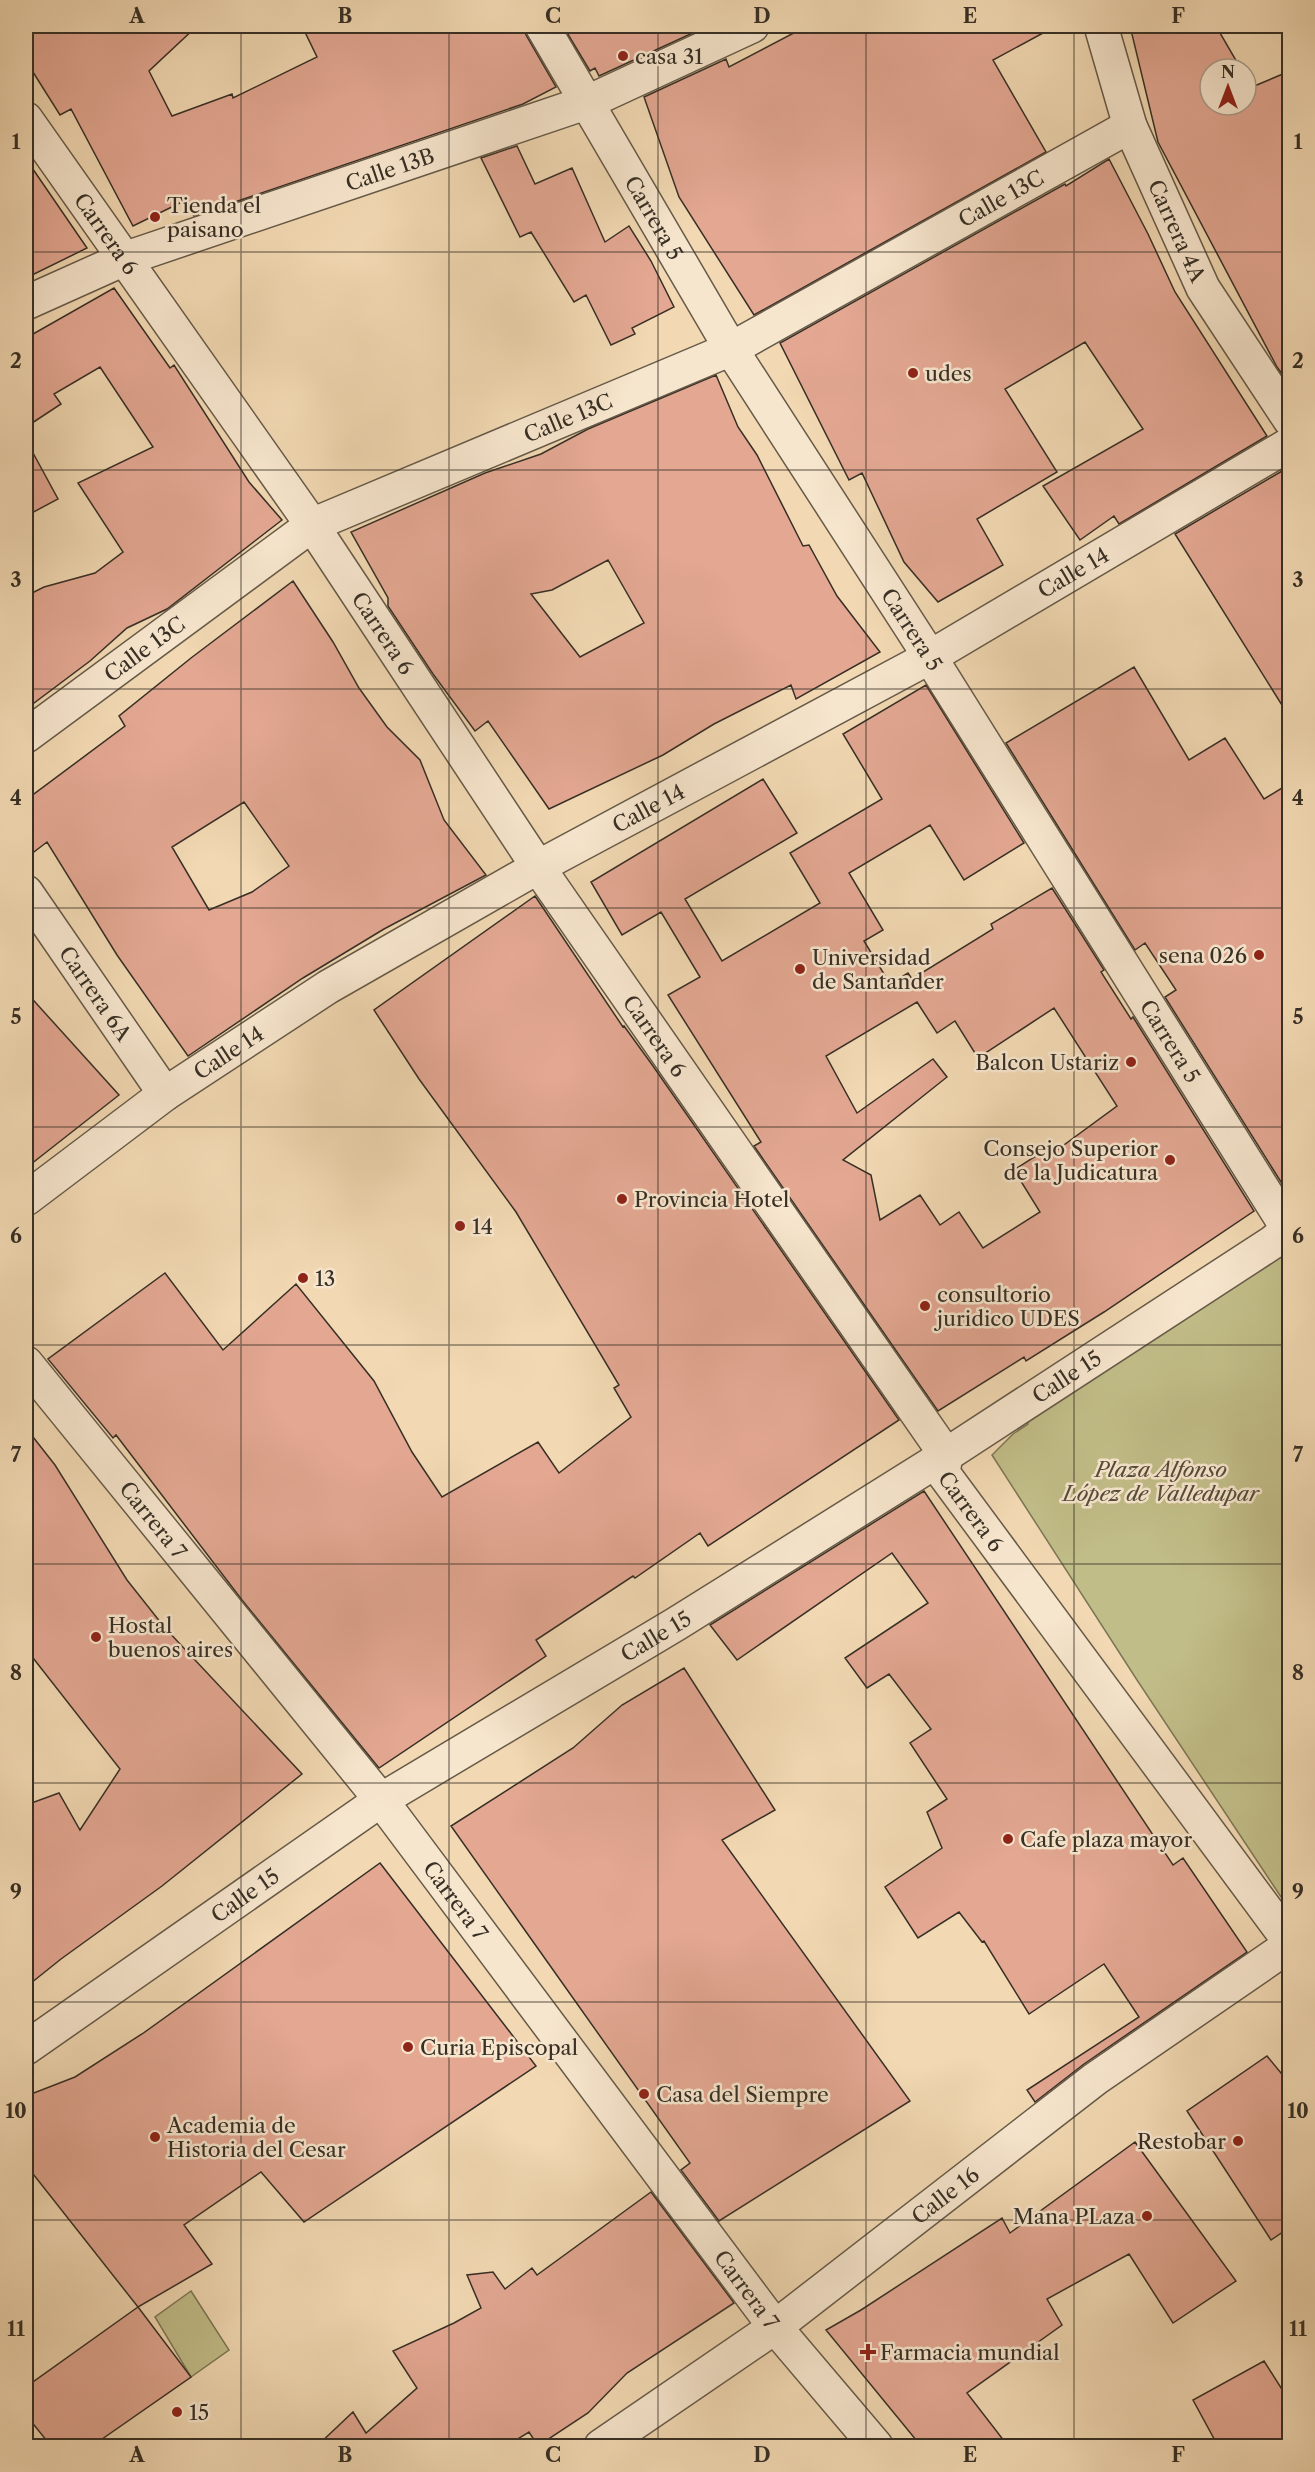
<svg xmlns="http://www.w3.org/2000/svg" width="1315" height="2472" font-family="'Libre Caslon Text',serif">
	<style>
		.green { fill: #c1bd88; stroke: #7c7656; stroke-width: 1.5 }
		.building { fill: #e3a792; stroke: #372f25; stroke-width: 1.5; fill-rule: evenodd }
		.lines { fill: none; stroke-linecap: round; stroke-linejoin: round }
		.minor-casing { stroke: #665a48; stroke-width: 36 }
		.minor { stroke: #f7e6ce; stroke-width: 33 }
		.grid { fill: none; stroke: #372f25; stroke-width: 1.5; stroke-opacity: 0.55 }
		.poi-dot { fill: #8f2418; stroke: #f7e6ce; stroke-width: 2 }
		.labels { text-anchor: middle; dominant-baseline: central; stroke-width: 5; stroke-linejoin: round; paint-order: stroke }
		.poi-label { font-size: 21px; fill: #372f25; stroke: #f7e6ce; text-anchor: start }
		.street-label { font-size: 21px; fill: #372f25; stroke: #f7e6ce }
		.park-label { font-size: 21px; font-style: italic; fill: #534b39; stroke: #f7e6ce }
		.neatline { fill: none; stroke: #372f25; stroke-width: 2 }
		.grid-label { font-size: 20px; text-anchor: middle; font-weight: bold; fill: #372f25 }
	</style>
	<rect width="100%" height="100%" fill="#f2d9b3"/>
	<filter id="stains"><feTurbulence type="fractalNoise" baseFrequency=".00333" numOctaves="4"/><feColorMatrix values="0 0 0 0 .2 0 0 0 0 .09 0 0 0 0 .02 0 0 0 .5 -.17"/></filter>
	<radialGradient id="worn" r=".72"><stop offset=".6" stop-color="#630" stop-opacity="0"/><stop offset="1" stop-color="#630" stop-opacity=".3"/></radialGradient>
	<path class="green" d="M1289,1251V1909L1137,1680L992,1455L1013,1434L1028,1424L1029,1411Z
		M191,2291L229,2350L191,2377L155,2317Z"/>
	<path class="building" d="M26,26H197L149,71L172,116L232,94L233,98L317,57L302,26H523L526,35L556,87L523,104L194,216L186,200L133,226L71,109L60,115L26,61Z
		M563,26H708L599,76L595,68L590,71Z
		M807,26H1056L993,60L1046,152L754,315L679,197L644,97L726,59L729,67Z
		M1130,26H1216L1241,69H1210V105H1246V78L1252,87L1290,71V385L1277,367L1158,142Z
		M517,146L535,184L572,168L605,242L629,226L651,261L674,307L632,328L635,334L611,345L586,295L574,302L531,232L520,237L481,158Z
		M26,159L87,248L26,278Z
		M1109,159L1148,234L1175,292L1267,436L1119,524L1114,516L1080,540L1043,486L1143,429L1085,342L1005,389L1057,472L977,519L1003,565L938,602L904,562L862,473L849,480L780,343L1065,184L1066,186Z
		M114,288L170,368L174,365L249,482L282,520L167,609L127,628L90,661L26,709V596L44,587L95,573L123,552L78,483L153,447L100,367L54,394L61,404L26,427V338Z
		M716,375L738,427L757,455L803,546L809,545L837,596L880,652L796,699L791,685L714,724L663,755L549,809L488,721L475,731L433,674L388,606V598L351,532L485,473L541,454L588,429ZM608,560L644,623L580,657L531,594L552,590Z
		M26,440L58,499L26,516Z
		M1287,468L1290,472V718L1175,534Z
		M293,581L333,642L359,688L387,727L420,760L444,820L486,875L384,929L303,978L188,1056L117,955L47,842L26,858V800L125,726L119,716L191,658ZM244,802L289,866L252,892L209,910L172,847Z
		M1134,667L1189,760L1225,738L1264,799L1290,783V1187L1286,1190L1165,997L1176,990L1145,943L1135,950L1006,743Z
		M926,685L1024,843L964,880L930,825L849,873L883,930L864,941L890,984L908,973L912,979L993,929L991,924L1052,888L1104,970L1101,972L1131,1019L1133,1017L1254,1211L1104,1312L1026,1361L1024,1357L938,1411L754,1146L761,1142L668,995L700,977L661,912L622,935L591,882L763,779L797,833L685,899L722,961L820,903L790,853L882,799L843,734ZM917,1002L937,1033L955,1021L978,1058L1054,1008L1117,1106L1057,1150L1053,1145L1014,1170L1040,1212L983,1248L959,1212L940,1225L920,1195L880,1220L871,1175L843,1160L947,1077L933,1059L857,1113L826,1056Z
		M535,896L623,1027L624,1026L653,1066L899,1420L708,1546L700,1533L635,1578L633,1576L536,1640L546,1656L379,1768L242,1600L116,1435L113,1438L48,1359L165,1273L223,1350L296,1284L374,1381L412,1452L442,1497L538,1442L559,1473L631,1417L614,1388L619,1385L516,1212L419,1079L374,1010Z
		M26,992L119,1095L26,1168Z
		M26,1428L55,1465L127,1580L165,1628L302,1774L162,1886L61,1959L26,1987V1805L59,1793L80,1830L120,1769L26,1649Z
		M924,1491L1173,1865L1183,1858L1247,1952L1084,2064L1035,2102L1027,2090L1139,2017L1104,1964L1029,2014L984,1941L982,1942L959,1912L918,1938L885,1887L942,1848L927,1812L947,1799L910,1743L931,1729L889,1674L867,1688L845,1658L928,1603L892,1553L737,1660L710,1625Z
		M684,1668L775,1810L722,1840L910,2101L719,2221L681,2170L690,2163L451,1826L573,1748L622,1705Z
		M380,1863L536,2066L304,2222L261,2172L184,2225L212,2264L138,2307L26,2165V2096L75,2077L142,2034Z
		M1267,2056L1290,2084V2227L1271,2240L1187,2111Z
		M1135,2142L1236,2281L1173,2323L1129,2254L1047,2299L1062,2325L967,2393L1008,2446H921L826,2330L861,2310L1002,2218L1010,2233Z
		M651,2192L734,2303L627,2373L588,2413L538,2446L529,2432L506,2446H317L353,2412L366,2433L417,2388L393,2351L454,2323L481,2308L467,2275L493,2272L505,2289L532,2268L537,2275Z
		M138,2307L191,2377L92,2446H51L26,2415V2387Z
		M1264,2361L1290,2402V2446H1218L1193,2400Z"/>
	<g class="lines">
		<defs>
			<g id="minor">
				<path id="s1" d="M542,26L731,349L930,657L1288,1229"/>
				<path id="s2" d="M1101,26L1130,126L1203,288L1290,420"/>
				<path id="s3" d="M26,119L312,525L538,867L946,1455L943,1473L1290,1942"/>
				<path id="s4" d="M26,303L124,259L588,102L752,26"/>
				<path id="s5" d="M26,736L312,525L731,349L1130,126"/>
				<path id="s6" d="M26,892L165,1094"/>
				<path id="s7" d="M26,1199L165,1094L328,987L538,867L930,657L1290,444"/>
				<path id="s8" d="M26,1363L381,1800L775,2327L876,2446"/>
				<path id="s9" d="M26,2048L381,1800L676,1624L946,1455L1273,1242L1290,1228"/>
				<path id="s10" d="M601,2446L775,2327L1095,2079L1290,1945"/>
			</g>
		</defs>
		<use href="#minor" class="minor-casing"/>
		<use href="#minor" class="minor"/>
	</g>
	<path class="grid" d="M241,26V2446M449,26V2446M658,26V2446M866,26V2446M1074,26V2446M26,252H1290M26,470H1290M26,689H1290M26,908H1290M26,1127H1290M26,1345H1290M26,1564H1290M26,1783H1290M26,2002H1290M26,2220H1290"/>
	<g class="poi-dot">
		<circle cx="623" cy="56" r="6"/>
		<circle cx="155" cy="217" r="6"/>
		<circle cx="913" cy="373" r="6"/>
		<circle cx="1259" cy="955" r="6"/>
		<circle cx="800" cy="969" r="6"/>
		<circle cx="1131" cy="1062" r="6"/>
		<circle cx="1170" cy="1160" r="6"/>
		<circle cx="622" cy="1199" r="6"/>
		<circle cx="460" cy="1226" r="6"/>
		<circle cx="303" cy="1278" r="6"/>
		<circle cx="925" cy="1306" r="6"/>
		<circle cx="96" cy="1637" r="6"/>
		<circle cx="1008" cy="1839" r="6"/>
		<circle cx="408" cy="2047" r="6"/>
		<circle cx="644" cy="2094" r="6"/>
		<circle cx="155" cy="2137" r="6"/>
		<circle cx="1238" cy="2141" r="6"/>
		<circle cx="1147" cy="2216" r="6"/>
		<path d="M865 2343h6v6h6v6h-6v6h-6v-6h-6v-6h6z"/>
		<circle cx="177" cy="2412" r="6"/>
	</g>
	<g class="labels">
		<g class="poi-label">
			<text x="635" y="56">casa 31</text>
			<text x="167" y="205">Tienda el<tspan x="167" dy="24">paisano</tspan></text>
			<text x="925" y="373">udes</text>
			<text x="1247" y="955" text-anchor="end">sena 026</text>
			<text x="812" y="957">Universidad<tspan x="812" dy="24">de Santander</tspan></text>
			<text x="1119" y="1062" text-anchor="end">Balcon Ustariz</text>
			<text x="1158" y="1148" text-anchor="end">Consejo Superior<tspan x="1158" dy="24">de la Judicatura</tspan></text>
			<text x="634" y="1199">Provincia Hotel</text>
			<text x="472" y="1226">14</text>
			<text x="315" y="1278">13</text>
			<text x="937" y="1294">consultorio<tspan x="937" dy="24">juridico UDES</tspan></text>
			<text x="108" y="1625">Hostal<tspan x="108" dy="24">buenos aires</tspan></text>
			<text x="1020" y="1839">Cafe plaza mayor</text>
			<text x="420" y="2047">Curia Episcopal</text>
			<text x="656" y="2094">Casa del Siempre</text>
			<text x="167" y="2125">Academia de<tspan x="167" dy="24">Historia del Cesar</tspan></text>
			<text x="1226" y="2141" text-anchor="end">Restobar</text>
			<text x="1135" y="2216" text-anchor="end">Mana PLaza</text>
			<text x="880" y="2352">Farmacia mundial</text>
			<text x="189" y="2412">15</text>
		</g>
		<g class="street-label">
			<text stroke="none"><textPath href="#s4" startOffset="388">Calle 13B</textPath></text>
			<text stroke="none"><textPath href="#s5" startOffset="1119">Calle 13C</textPath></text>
			<text stroke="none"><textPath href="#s1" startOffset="222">Carrera 5</textPath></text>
			<text stroke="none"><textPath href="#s2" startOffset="219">Carrera 4A</textPath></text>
			<text stroke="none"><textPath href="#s3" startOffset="140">Carrera 6</textPath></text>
			<text stroke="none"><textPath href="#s5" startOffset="633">Calle 13C</textPath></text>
			<text stroke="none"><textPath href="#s7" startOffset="1222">Calle 14</textPath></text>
			<text stroke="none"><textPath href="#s1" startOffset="708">Carrera 5</textPath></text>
			<text stroke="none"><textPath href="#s3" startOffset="626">Carrera 6</textPath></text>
			<text stroke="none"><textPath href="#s5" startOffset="147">Calle 13C</textPath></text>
			<text stroke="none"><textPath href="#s7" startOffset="736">Calle 14</textPath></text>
			<text stroke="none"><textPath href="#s6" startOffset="123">Carrera 6A</textPath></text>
			<text stroke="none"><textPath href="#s3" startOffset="1112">Carrera 6</textPath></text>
			<text stroke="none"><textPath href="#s1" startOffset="1194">Carrera 5</textPath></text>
			<text stroke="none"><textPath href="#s7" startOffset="250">Calle 14</textPath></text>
			<text stroke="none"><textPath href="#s9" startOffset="1239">Calle 15</textPath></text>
			<text stroke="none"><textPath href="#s3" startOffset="1688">Carrera 6</textPath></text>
			<text stroke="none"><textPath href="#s8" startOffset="202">Carrera 7</textPath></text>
			<text stroke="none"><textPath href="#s9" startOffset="753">Calle 15</textPath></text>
			<text stroke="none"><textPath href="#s9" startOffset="267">Calle 15</textPath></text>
			<text stroke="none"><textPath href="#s8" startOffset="688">Carrera 7</textPath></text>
			<text stroke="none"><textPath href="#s10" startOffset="426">Calle 16</textPath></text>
			<text stroke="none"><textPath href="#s8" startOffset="1174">Carrera 7</textPath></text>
		</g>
		<g class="park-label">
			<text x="1161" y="1469">Plaza Alfonso<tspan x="1161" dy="24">López de Valledupar</tspan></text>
		</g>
	</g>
	<rect width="1315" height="2472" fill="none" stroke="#f2d9b3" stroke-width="66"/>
	<g transform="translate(1228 87)"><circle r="28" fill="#f7e6ce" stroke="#aa9d8a" stroke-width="1.5"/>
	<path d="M0-4.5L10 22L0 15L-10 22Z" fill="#8f2418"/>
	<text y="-9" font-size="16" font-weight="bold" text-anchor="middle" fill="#372f25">N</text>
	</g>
	<rect x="33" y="33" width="1249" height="2406" class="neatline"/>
	<g class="grid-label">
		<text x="137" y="23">A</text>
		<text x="345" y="23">B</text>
		<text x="553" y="23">C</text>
		<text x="762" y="23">D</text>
		<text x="970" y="23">E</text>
		<text x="1178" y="23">F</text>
		<text x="16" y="149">1</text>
		<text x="1298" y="149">1</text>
		<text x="16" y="368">2</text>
		<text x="1298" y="368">2</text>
		<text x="16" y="587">3</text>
		<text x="1298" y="587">3</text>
		<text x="16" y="805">4</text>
		<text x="1298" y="805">4</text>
		<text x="16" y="1024">5</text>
		<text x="1298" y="1024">5</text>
		<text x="16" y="1243">6</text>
		<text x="1298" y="1243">6</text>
		<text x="16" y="1462">7</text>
		<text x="1298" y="1462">7</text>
		<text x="16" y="1680">8</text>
		<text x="1298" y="1680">8</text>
		<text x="16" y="1899">9</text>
		<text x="1298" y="1899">9</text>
		<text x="16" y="2118">10</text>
		<text x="1298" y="2118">10</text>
		<text x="16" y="2336">11</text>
		<text x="1298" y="2336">11</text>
		<text x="137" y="2462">A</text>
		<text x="345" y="2462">B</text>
		<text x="553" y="2462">C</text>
		<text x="762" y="2462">D</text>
		<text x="970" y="2462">E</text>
		<text x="1178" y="2462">F</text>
	</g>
	<rect width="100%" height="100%" filter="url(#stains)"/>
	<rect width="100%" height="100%" fill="url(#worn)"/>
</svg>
